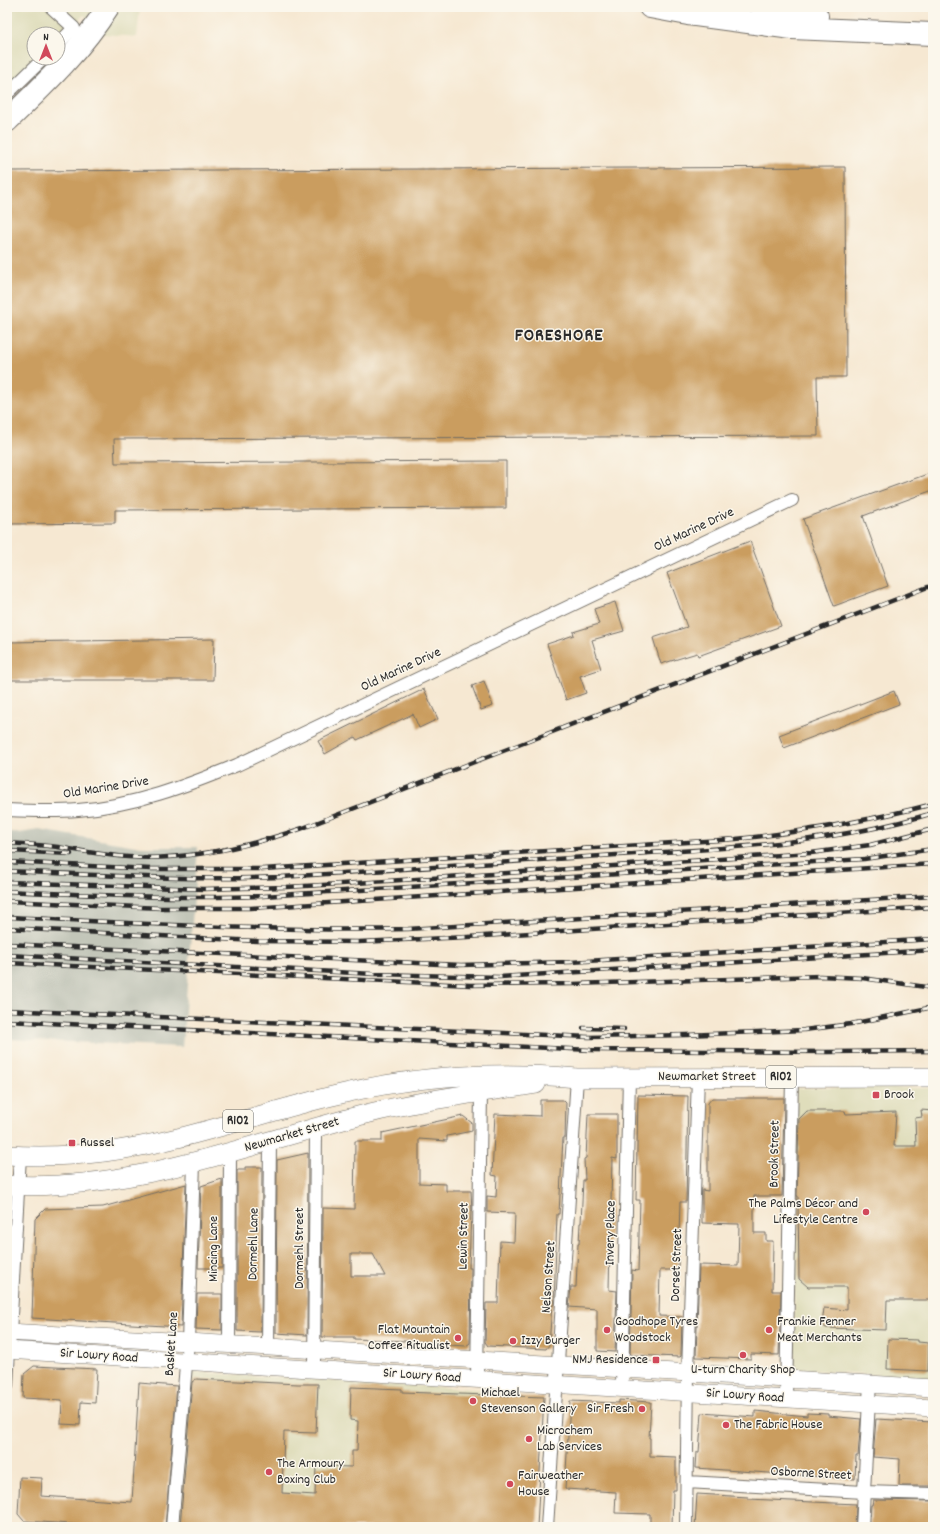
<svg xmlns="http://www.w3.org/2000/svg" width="940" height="1534" font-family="Dekko,sans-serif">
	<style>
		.built { fill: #dfddbb }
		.industrial { fill: #c3c6b9 }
		.building { fill: #ca9d5f; fill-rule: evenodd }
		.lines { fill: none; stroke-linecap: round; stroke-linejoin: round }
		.minor-casing { stroke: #726d65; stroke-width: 14 }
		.secondary-casing { stroke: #726d65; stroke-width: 18 }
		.primary-casing { stroke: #726d65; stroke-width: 20 }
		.motorway-casing { stroke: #726d65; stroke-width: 24 }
		.minor { stroke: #fff; stroke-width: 12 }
		.secondary { stroke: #fff; stroke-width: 17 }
		.primary { stroke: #fff; stroke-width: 19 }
		.motorway { stroke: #fff; stroke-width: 22 }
		.rail-casing { stroke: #2b2b2b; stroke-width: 4.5 }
		.rail { stroke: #fbf7ec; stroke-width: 3; stroke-dasharray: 9; stroke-linecap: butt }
		.poi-dot { fill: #d1495b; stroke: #fbf7ec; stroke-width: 1.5 }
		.labels { text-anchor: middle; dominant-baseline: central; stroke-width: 3; stroke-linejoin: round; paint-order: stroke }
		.shield { fill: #fbf7ec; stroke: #696865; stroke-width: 1 }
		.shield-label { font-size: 13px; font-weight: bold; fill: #2b2b2b }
		.street-label { font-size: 14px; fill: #2b2b2b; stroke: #fbf7ec }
		.poi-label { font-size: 14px; fill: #2b2b2b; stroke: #fbf7ec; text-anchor: start }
		.district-label { font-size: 18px; font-weight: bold; letter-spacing: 1px; fill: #2b2b2b; stroke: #fbf7ec }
	</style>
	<rect width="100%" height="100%" fill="#fbf7ec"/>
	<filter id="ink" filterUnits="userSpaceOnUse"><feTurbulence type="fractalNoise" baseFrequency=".025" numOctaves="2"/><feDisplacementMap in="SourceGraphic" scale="8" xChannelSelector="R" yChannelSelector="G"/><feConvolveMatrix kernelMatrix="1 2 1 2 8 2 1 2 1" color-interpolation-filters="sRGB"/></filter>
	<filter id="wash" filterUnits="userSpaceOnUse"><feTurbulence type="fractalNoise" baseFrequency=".012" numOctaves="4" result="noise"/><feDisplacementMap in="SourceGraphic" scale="16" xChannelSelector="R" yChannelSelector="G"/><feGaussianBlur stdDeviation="0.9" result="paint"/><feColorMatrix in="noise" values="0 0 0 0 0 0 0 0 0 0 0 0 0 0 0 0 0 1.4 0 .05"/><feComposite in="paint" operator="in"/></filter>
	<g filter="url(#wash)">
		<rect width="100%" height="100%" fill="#f6e8d2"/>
		<path class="built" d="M7,7H140L137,37L104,34L84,15L58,40V34H34V58H40L7,90Z
			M798,1088H933V1379L799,1369L794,1367L796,1091Z
			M188,1372L486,1390V1436L478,1527H175Z"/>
		<path class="industrial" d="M39,830L142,847H198L182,1047L7,1039V832L20,833Z"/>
		<g id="blocks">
			<path class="building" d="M845,167L846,377H817L818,436L114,439L115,463L506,461V508L115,510V523L7,524V171Z
				M933,472V490L863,516L888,586L834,606L803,519Z
				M750,541L781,626L698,656L697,653L661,664L653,638L687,627L667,573Z
				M615,602L624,631L592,640L601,669L580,676L586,693L566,700L547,644L574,635L573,632L599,624L594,609Z
				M214,639L213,680H7V642Z
				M484,681L493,706L481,710L472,686Z
				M424,689L438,719L419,728L413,714L357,740L355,737L325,754L318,741Z
				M894,691L899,704L784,748L779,735Z
				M638,1095L688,1096L686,1202H680L678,1270H660L659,1316L682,1317L681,1356L680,1357L630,1355L632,1270L638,1271L640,1200H636Z
				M712,1098H784L782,1196H754V1233H766V1241H773L772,1291H781L779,1355L751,1354V1359L696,1357L699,1265L738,1266L739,1224L702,1223V1190L708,1191V1103Z
				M540,1100H563L566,1103L565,1138H563L559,1214H557L554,1305H552L549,1345L546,1349L488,1346L485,1342L486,1303H498L500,1241L514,1242L515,1213L487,1212V1196L496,1197L497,1176L492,1175L495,1114L540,1116Z
				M921,1110L933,1111V1300H887L886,1330L826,1328L822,1325L824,1308L847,1310V1287H808L799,1279L798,1196H797L799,1119L807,1111H845L846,1114L896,1112L894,1146H916L915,1118L922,1117Z
				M588,1114H617V1159L612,1158L609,1290L617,1291L615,1352L597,1351V1309L569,1307L571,1287H576L578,1244H579L580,1223H581L583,1180H585L584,1159L586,1158Z
				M463,1116L472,1123V1131L447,1136V1141L419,1139V1183L446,1184V1191H471L472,1211H471L469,1268H471L470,1343L466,1346L431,1344V1342L354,1339V1337H322L323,1208L354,1209L355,1141H382V1133ZM351,1254H373L385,1276H351Z
				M308,1153L307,1335L276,1333L277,1160Z
				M245,1167H262L261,1332L237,1331V1170H245Z
				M222,1179V1268H198L201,1186Z
				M186,1184L181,1327L32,1318L35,1219L45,1209L103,1207Z
				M197,1294H222V1330L196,1329Z
				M888,1339L918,1340V1342L929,1343L928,1371L887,1369Z
				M34,1366L97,1369L95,1403L81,1402L80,1425L61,1424L62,1400L23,1398L24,1374Z
				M196,1379L298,1384H318L316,1433L284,1432L282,1493L315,1495L316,1466L352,1467V1451H357L358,1421L350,1420L351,1387L402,1389V1392L544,1397L537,1527H451L416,1525V1527H180L192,1382Z
				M139,1383L177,1386L165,1527H117L24,1521L18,1514L20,1477L42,1478L41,1496L132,1502Z
				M619,1400L651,1402L649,1438H650V1456L676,1457V1490H673L672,1527H650V1514L615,1513L616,1492L565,1489L570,1401L619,1403Z
				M755,1411L807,1416V1413L828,1414V1416L861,1419L858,1456H856L855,1479L696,1468L697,1452H699L702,1413L755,1417Z
				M876,1419L933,1422L932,1486H899L900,1459L873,1457Z
				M697,1494L748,1497V1499L856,1504L855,1527H695Z
				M873,1500L933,1501V1527H870L871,1505H872Z"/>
		</g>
	</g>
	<g filter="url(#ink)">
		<use href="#blocks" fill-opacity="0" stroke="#726d65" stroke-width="1"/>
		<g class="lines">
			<defs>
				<path id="minor" d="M51,7L74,28L58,44
					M7,94L44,58
					M7,810C30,811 54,812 78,810C133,806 186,786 237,765L792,500
					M229,1344L230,1153
					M268,1347L270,1141
					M314,1369L316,1128
					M477,1380L481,1092
					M7,1386L20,1156
					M622,1389L629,1077
					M786,1399L792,1077
					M687,1482L864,1492L933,1494
					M172,1527L188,1342L194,1163
					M547,1527L577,1078
					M686,1527L688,1372L698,1077
					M862,1527L870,1383"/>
				<path id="secondary" d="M7,1332L188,1342L933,1388
					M7,1350L933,1408"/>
				<path id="primary" d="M7,1155C39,1157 72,1156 104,1152C186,1142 264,1111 345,1093C421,1075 499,1071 577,1078L933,1077
					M7,1185C133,1192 247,1144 366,1114C422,1100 479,1093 536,1084"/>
				<path id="motorway" d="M650,7L688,14L792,28L933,34
					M762,7L817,16
					M7,121C43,86 81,50 108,7"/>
			</defs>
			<use href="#minor" class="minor-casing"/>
			<use href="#secondary" class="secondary-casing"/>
			<use href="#primary" class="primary-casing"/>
			<use href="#motorway" class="motorway-casing"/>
			<use href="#minor" class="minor"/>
			<use href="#secondary" class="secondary"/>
			<use href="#primary" class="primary"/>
			<use href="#motorway" class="motorway"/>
			<defs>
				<path id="rail" d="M7,843C24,844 41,845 58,847C81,851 104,855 128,857C187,861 247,847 303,828L933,585
					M9,851L71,854
					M7,862L151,869H263L736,839C803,832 868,821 933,804
					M7,871C98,875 189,881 281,877C393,869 505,862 616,855C721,849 832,844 933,813
					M7,882L203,889L286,887L341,884L811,853L870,845L933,829
					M7,891C93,895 177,899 263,896L864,859L933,849
					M7,901L161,908H251L933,864
					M7,917C141,923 274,932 408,929L933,896
					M7,928L257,941L359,942L468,937L933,907
					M7,944L461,965L571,962L933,939
					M7,955L374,974L500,977L933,950
					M7,963L470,985L573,984L820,976L862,978L933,988
					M7,1010L589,1037L686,1035L804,1030L851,1024L933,1007
					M7,1021L591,1050L828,1052L933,1051
					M583,1028L624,1029"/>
			</defs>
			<use href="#rail" class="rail-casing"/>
			<use href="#rail" class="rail"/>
		</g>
	</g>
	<g class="poi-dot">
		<rect x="872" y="1091" width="8" height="8" rx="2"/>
		<rect x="68" y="1139" width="8" height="8" rx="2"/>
		<circle cx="866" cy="1212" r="4"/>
		<circle cx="607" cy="1330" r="4"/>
		<circle cx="769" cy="1330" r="4"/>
		<circle cx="458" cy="1338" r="4"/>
		<circle cx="513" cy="1341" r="4"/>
		<circle cx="743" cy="1355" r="4"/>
		<rect x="652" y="1356" width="8" height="8" rx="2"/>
		<circle cx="473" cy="1401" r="4"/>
		<circle cx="642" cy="1409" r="4"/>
		<circle cx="726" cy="1425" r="4"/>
		<circle cx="529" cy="1439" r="4"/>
		<circle cx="269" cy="1472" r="4"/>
		<circle cx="510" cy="1484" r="4"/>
	</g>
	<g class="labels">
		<g class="shield">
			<rect x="766" y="1066" width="30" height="22" rx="3"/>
			<rect x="223" y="1110" width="30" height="22" rx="3"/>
		</g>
		<g class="shield-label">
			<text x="781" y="1077">R102</text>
			<text x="238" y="1121">R102</text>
		</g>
		<g class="street-label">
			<text transform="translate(694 530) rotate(-25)">Old Marine Drive</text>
			<text transform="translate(401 670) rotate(-25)">Old Marine Drive</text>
			<text transform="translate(106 788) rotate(-9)">Old Marine Drive</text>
			<text x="707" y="1077">Newmarket Street</text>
			<text transform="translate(292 1135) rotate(-16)">Newmarket Street</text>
			<text transform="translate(775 1154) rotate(-89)">Brook Street</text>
			<text transform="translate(611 1233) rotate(-89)">Invery Place</text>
			<text transform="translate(464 1236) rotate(-89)">Lewin Street</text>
			<text transform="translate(254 1244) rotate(-89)">Dormehl Lane</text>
			<text transform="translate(300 1248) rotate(-90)">Dormehl Street</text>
			<text transform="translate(214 1249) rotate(-90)">Mincing Lane</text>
			<text transform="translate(677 1265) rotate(-88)">Dorset Street</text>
			<text transform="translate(549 1277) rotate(-86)">Nelson Street</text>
			<text transform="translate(172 1344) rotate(-86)">Basket Lane</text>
			<text transform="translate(99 1356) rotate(4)">Sir Lowry Road</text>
			<text transform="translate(422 1376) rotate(4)">Sir Lowry Road</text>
			<text transform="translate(745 1396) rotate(4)">Sir Lowry Road</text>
			<text transform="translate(811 1474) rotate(3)">Osborne Street</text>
		</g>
		<g class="poi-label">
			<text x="884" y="1095">Brook</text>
			<text x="80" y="1143">Russel</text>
			<text x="858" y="1204" text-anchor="end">The Palms Décor and<tspan x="858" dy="16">Lifestyle Centre</tspan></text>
			<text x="615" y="1322">Goodhope Tyres<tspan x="615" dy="16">Woodstock</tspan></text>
			<text x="777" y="1322">Frankie Fenner<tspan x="777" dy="16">Meat Merchants</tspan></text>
			<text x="450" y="1330" text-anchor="end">Flat Mountain<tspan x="450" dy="16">Coffee Ritualist</tspan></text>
			<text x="521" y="1341">Izzy Burger</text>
			<text x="648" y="1360" text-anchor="end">NMJ Residence</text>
			<text x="743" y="1370" text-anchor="middle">U-turn Charity Shop</text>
			<text x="481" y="1393">Michael<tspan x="481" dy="16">Stevenson Gallery</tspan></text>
			<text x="634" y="1409" text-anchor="end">Sir Fresh</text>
			<text x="734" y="1425">The Fabric House</text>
			<text x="537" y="1431">Microchem<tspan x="537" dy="16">Lab Services</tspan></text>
			<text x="277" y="1464">The Armoury<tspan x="277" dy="16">Boxing Club</tspan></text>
			<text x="518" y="1476">Fairweather<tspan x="518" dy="16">House</tspan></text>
		</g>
		<g class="district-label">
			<text x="559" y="336">FORESHORE</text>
		</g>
	</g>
	<rect width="940" height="1534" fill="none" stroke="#fbf7ec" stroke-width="24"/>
	<g transform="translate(46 46)"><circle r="19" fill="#fbf7ec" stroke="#a8a59f"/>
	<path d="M0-3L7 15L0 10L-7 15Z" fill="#d1495b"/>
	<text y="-6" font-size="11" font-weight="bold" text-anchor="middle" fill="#2b2b2b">N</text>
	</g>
</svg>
